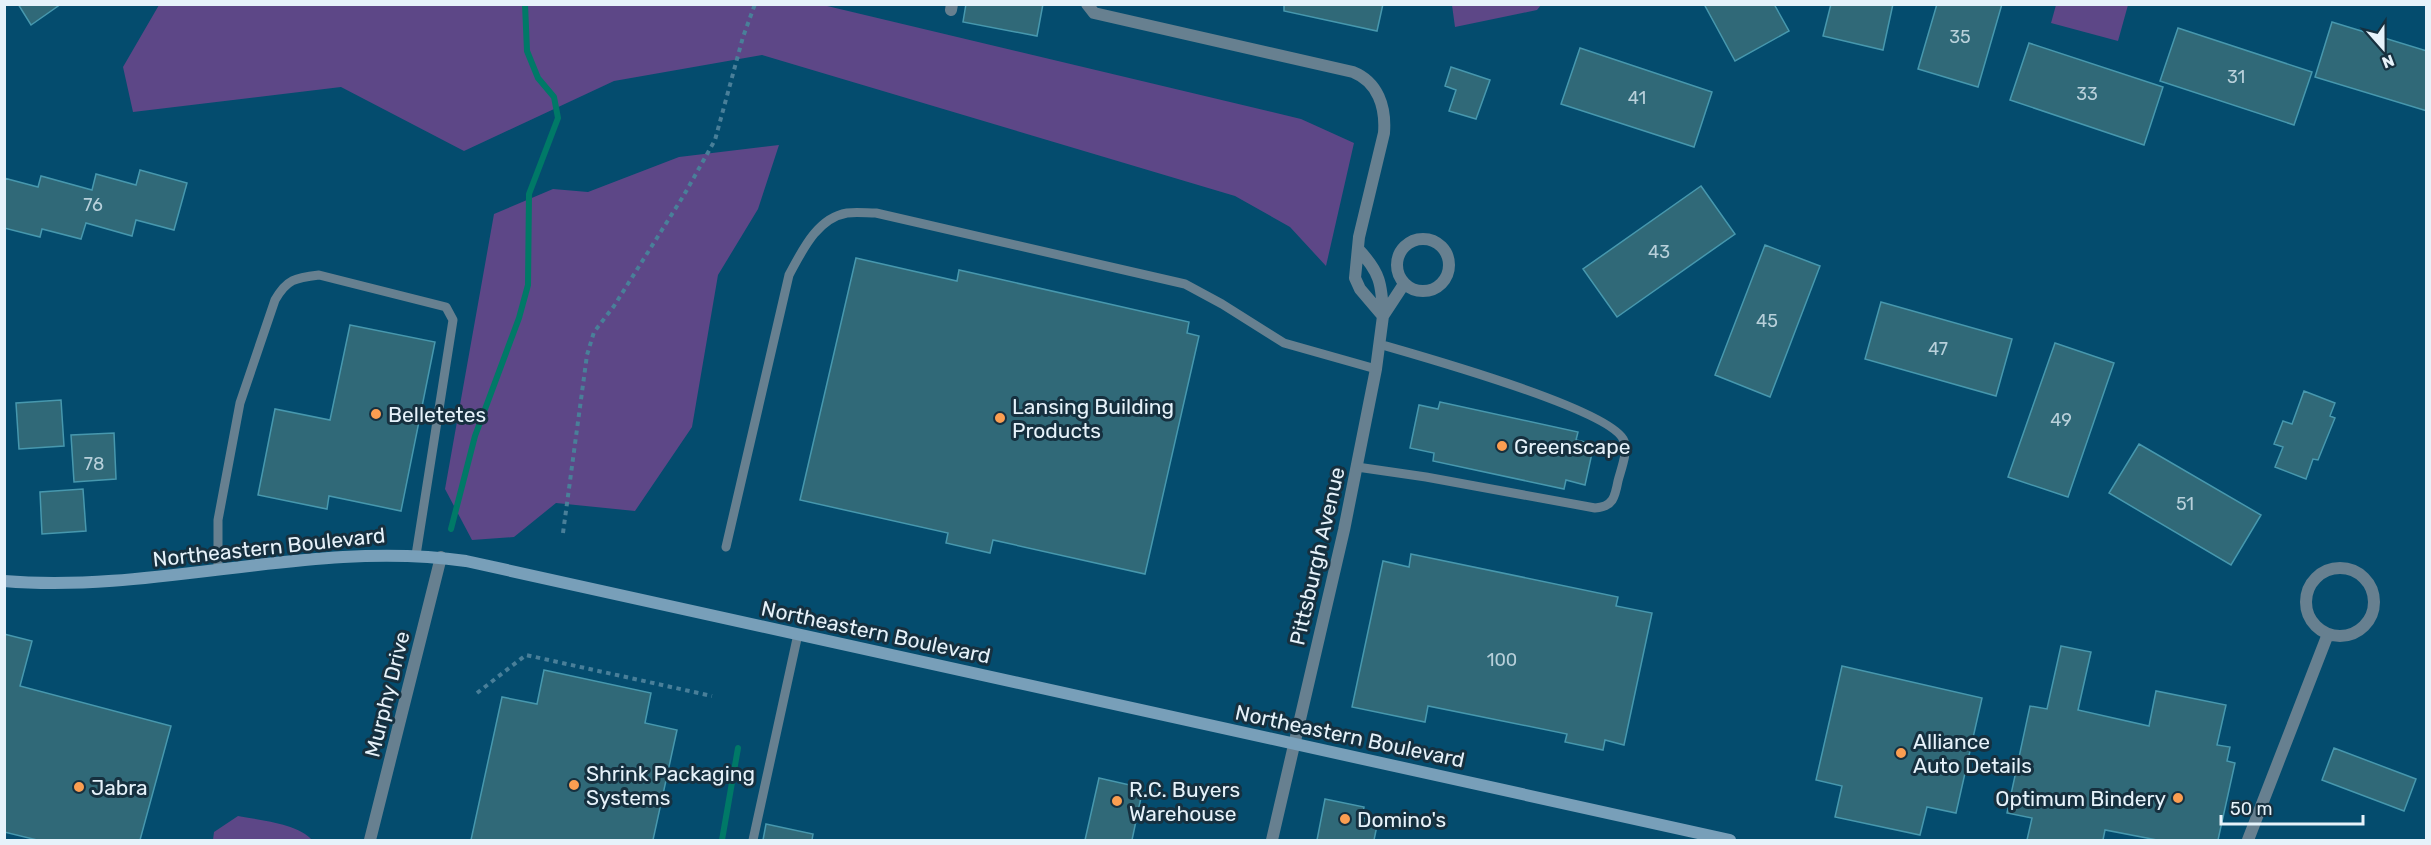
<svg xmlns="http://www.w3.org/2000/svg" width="2431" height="845" font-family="Rubik,sans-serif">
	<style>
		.green { fill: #5d4787 }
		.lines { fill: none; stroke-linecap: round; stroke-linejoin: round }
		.stream { stroke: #007967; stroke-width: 6 }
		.building { fill: #306978; stroke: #4798ae; stroke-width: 1.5 }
		.path { stroke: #497f99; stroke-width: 4; stroke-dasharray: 4.5 4.5; stroke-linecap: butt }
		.lane { stroke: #678090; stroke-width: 9 }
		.street { stroke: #678090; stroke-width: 12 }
		.secondary { stroke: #789fb9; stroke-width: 12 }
		.poi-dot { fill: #fb9e51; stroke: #16303f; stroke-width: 2 }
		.labels { text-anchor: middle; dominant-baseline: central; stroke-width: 6; stroke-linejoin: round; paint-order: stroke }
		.number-label { font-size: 18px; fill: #b8d0da }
		.poi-label { font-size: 21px; fill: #e6f2fa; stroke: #16303f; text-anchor: start }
		.street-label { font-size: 21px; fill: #e6f2fa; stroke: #16303f }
	</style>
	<rect width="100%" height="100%" fill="#044c6e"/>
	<path class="green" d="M159,5H823L1301,119L1354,143L1326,266L1290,227L1235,196L762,55L614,81L464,151L341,87L133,112L123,67Z
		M1452,5V4L1541,5L1537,10L1455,27Z
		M2056,5V4L2128,5L2118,41L2051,23Z
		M779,145L758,209L718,275L692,427L635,511L556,503L514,537L472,540L445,489L494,214L553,189L588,192L679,157Z
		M238,816C259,820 299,824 312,840H213L214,832Z"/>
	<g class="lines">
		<path class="stream" d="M451,529L475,436L519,318L528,285L529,194L558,118L554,97L538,78L527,51L525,4
			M722,840L738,748"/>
	</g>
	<path class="building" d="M18,4H61L31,25Z
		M966,4H1043L1037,36L963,22Z
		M1284,4H1383L1377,31L1284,11Z
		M1704,4H1774L1789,31L1735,61Z
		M1831,4H1893L1883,50L1823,36Z
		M1937,4H2002L1978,87L1918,69Z
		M2332,22L2427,51V111L2315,77Z
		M2178,28L2312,72L2294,125L2160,81Z
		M2029,43L2163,87L2144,145L2010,100Z
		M1580,48L1712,92L1694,147L1561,104Z
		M1451,67L1490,80L1476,119L1449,111L1456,90L1445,86Z
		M140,170L187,183L174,230L136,220L132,236L86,223L81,239L42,229L40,237L4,228V178L38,187L41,176L92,190L96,174L136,185Z
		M1701,186L1735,234L1617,317L1583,269Z
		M1765,245L1820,266L1770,397L1715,375Z
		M856,258L957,281L959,270L1189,322L1187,333L1199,336L1145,574L993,540L990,553L946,543L948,533L800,500Z
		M1881,302L2012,339L1996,396L1865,359Z
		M350,325L435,342L401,511L329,496L327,509L258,495L275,409L330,420Z
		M2055,343L2114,363L2068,497L2008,477Z
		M2304,391L2335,403L2330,416L2335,418L2318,460L2313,459L2306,479L2275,467L2283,447L2274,444L2283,421L2292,424Z
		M61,400L64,446L19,449L16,403Z
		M1440,402L1578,432L1576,440L1594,444L1585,485L1566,480L1564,489L1433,461L1434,453L1410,448L1419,405L1438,409Z
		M114,433L116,479L74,482L71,435Z
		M2139,444L2261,515L2231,565L2109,493Z
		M83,489L86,531L42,534L40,492Z
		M1411,554L1618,597L1616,606L1652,613L1624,745L1605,740L1603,750L1565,742L1567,734L1428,706L1425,722L1352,707L1383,561L1409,567Z
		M4,634L32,641L20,686L171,726L140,840H37L4,832Z
		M2061,646L2091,652L2078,710L2149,726L2156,691L2226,705L2217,745L2230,747L2227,761L2235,763L2218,840H2157L2105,830L2103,840H2027L2032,818L2007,813L2030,706L2047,709Z
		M1842,666L1982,698L1956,813L1927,807L1920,835L1835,817L1842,786L1816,780Z
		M544,670L651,693L645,723L677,730L653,840H471L502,697L537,704Z
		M2334,748L2416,779L2404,811L2322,780Z
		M1099,778L1143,788L1132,840H1085Z
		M1325,799L1364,807L1362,818L1378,821L1374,840H1317Z
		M766,824L813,834L812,840H763Z"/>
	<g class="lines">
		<path class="path" d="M563,533L587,355L594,332L614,306L684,195L715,140L743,37L755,4
			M477,693L526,655L712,696"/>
		<path class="lane" d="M1357,467L1426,477L1595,508C1613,507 1615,497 1618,481C1621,469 1628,453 1624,441C1614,410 1417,355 1379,344
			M726,547L789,275C802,251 817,218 847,213C856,212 867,213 876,213L1185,284L1222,304L1284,343L1376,369
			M218,570V520L240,403L275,300C287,279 295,278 319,275L446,307L453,320L416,555
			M753,840L798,634"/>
		<path class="street" d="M1087,4L1094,13L1353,72C1378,82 1386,107 1384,133L1359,237L1355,278L1360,289L1383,316
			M951,10L952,4
			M1397 265a26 26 0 1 1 52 0a26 26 0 1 1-52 0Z
			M1358,249C1380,272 1382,284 1383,316
			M2306 602a34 34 0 1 1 68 0a34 34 0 1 1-68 0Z
			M370,840L441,557
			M1272,840L1344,530L1376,369L1383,316L1404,284
			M2248,840L2328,634"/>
		<path class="secondary" d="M4,581C159,594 311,539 466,561L1730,840"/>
	</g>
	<g class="poi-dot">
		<circle cx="376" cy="414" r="6"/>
		<circle cx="1000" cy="418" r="6"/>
		<circle cx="1502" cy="446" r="6"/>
		<circle cx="1901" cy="753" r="6"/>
		<circle cx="574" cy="785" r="6"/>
		<circle cx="79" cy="787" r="6"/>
		<circle cx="2178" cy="798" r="6"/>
		<circle cx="1117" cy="801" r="6"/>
		<circle cx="1345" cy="819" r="6"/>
	</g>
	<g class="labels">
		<g class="number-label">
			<text x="1960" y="37">35</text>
			<text x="2236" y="77">31</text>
			<text x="2087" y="94">33</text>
			<text x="1637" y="98">41</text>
			<text x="93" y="205">76</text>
			<text x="1659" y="252">43</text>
			<text x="1767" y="321">45</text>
			<text x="1938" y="349">47</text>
			<text x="2061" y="420">49</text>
			<text x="94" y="464">78</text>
			<text x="2185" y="504">51</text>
			<text x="1502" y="660">100</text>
		</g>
		<g class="poi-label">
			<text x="1012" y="406">Lansing Building<tspan x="1012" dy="24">Products</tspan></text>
			<text x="388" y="414">Belletetes</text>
			<text x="1514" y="446">Greenscape</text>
			<text x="1913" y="741">Alliance<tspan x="1913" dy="24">Auto Details</tspan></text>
			<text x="586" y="773">Shrink Packaging<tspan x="586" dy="24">Systems</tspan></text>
			<text x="91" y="787">Jabra</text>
			<text x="1129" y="789">R.C. Buyers<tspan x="1129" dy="24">Warehouse</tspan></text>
			<text x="2166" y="798" text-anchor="end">Optimum Bindery</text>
			<text x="1357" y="819">Domino's</text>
		</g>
		<g class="street-label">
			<text transform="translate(269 547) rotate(-6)">Northeastern Boulevard</text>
			<text transform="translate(1317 556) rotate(-77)">Pittsburgh Avenue</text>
			<text transform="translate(876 632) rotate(12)">Northeastern Boulevard</text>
			<text transform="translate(387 694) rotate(-76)">Murphy Drive</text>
			<text transform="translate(1350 736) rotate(12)">Northeastern Boulevard</text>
		</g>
	</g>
	<rect width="2431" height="845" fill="none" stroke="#e6f2fa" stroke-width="12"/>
	<g transform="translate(2383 48) rotate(159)" stroke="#16303f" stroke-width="4.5" paint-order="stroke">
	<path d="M0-4.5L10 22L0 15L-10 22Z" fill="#e6f2fa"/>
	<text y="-9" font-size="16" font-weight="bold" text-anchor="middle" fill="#e6f2fa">N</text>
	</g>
	<path d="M2221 815v9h142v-9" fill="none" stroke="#e6f2fa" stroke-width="3"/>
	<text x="2230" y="815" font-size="18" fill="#e6f2fa" stroke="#16303f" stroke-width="4.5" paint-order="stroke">50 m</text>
</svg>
